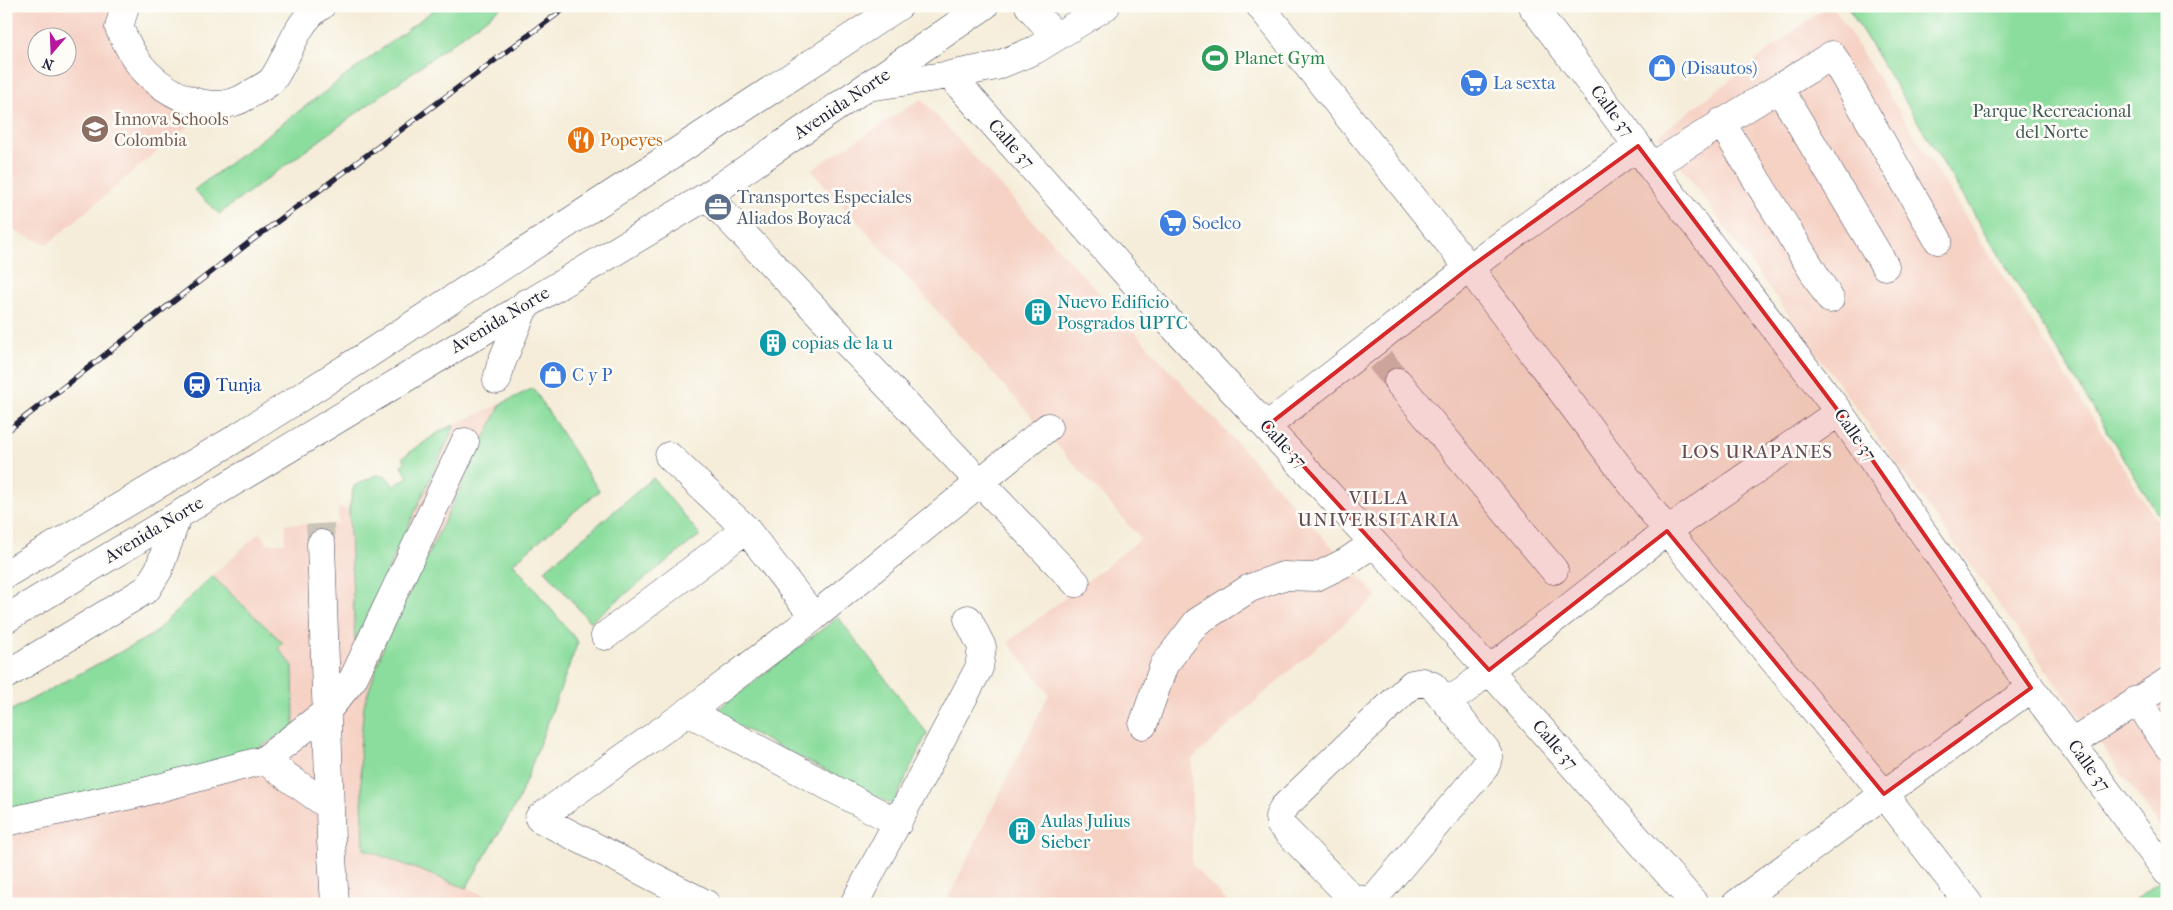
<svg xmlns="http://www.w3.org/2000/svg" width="2173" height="910" font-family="'IM FELL French Canon',serif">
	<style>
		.built { fill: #f6d2c5; fill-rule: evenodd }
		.green { fill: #8bdd9d; stroke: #56806c }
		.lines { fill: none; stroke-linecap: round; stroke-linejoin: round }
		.minor-tunnel { stroke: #cbc4b9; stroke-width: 28; stroke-dasharray: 28 14; stroke-linecap: butt }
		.minor-casing { stroke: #424053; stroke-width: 29 }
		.major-casing { stroke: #424053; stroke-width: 29 }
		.minor { stroke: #fff; stroke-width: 28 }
		.major { stroke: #fff; stroke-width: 28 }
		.rail-casing { stroke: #22223b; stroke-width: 5.5 }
		.rail { stroke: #fdfcf7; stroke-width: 4; stroke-dasharray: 11; stroke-linecap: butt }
		.marked { fill: #d62828; fill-opacity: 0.2; stroke: #d62828; stroke-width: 4; stroke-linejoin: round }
		.labels { text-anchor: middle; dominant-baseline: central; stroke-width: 5; stroke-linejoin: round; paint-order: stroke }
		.leisure-label { font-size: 18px; fill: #27864d; stroke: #fdfcf7; text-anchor: start }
		.shop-label { font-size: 18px; fill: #366cbe; stroke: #fdfcf7; text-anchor: start }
		.street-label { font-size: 18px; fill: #22223b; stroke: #fdfcf7 }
		.park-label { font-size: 18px; fill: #425a58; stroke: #fdfcf7 }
		.education-label { font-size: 18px; fill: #785e54; stroke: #fdfcf7; text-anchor: start }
		.food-label { font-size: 18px; fill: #c56008; stroke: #fdfcf7; text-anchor: start }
		.service-label { font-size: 18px; fill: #4e5e75; stroke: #fdfcf7; text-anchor: start }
		.culture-label { font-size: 18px; fill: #0d838f; stroke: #fdfcf7; text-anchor: start }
		.transit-label { font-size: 18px; fill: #164399; stroke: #fdfcf7; text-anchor: start }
		.neighbourhood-label { font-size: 19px; letter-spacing: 1px; fill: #654d58; stroke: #fdfcf7 }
	</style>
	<rect width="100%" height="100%" fill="#fdfcf7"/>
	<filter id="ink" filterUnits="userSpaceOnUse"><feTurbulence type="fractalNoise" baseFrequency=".02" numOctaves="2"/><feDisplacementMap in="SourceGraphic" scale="10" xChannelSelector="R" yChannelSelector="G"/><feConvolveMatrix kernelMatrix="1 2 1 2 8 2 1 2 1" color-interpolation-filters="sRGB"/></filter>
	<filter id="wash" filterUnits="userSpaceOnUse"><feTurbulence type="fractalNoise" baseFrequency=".0096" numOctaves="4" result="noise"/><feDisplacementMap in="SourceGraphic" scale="20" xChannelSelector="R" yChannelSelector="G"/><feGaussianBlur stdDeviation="1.12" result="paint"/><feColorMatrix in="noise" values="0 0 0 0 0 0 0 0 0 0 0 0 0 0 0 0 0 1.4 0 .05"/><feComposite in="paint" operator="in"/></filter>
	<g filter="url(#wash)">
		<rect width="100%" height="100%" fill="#f5edd9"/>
		<path class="built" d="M6,6H117L109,30L207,112L163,146L48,244L18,233L6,220ZM38,38H68V68H38Z
			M1827,6H1833L2167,537V836L1658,135Z
			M921,99L1377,596L1289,671L1192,759V865L1230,904H945L1049,694L1008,642L1141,539L811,170Z
			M533,388L599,491L513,563L578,642L518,801L467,887L499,904H6V713L152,635L212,576L260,532L267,543H285L286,524H338V508L349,509L354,486L378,474L381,477L385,475L394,486L408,477L401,465L406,462L402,458L406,454L442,430L501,404Z"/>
		<path class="green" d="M439,6H503L219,214L194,190Z
			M1847,6H2167V529Z
			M533,388L599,491L513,563L578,642L518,801L466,888L364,849L360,748L364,705L384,645L501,404Z
			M455,425L355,642L349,509L354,486L378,474L381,477L385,475L394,486L408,477L401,465L406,462L402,458L442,430Z
			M653,478L700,535L590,622L545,570Z
			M212,576L283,643L278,648L293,666L294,729L230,762L6,812V713L152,635Z
			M838,617L927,733L893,805L713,713Z
			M2162,879L2167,886V904H2131Z"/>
	</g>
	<g filter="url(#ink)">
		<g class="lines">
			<path class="minor-tunnel" d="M1380,360L1398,382
				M320,524L321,544"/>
			<defs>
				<path id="minor" d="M125,6L119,28C125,39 130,51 137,61C160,93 211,119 247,96C255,91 267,86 273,79C289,56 296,21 321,6
					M1029,6L1055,36
					M1260,6L1469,268L1667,531L1884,794L1969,904
					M1532,6L1638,146L1651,167L1839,412L2031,688L2167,872
					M950,75L1173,326L1374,543L1489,670L1695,904
					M868,87L950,75L996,66L1035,50L1106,6
					M1779,88L1885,266
					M1721,122L1830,299
					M1651,167L1832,55L1938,240
					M707,196L1076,583
					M497,380L501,364L526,303
					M1398,382L1554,570
					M1267,426L1469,268L1638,146
					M669,456L746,529L814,617
					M321,544L331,840L335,904
					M605,636L746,529
					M6,675L147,589L159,569L177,517
					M1423,682L1433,686L1486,750L1489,757L1485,767L1375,897L1365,901L1351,897L1280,824L1279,817L1283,808L1412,684Z
					M2137,700L2167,745
					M1446,702L1464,691L1489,670L1667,531L1839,412
					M688,712L898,823
					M1143,725L1164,665L1197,622L1250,588L1283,576L1316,577L1346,562L1374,543
					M2072,743L2167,682
					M264,760L330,807
					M6,822L140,793L264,760L326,712L353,679L465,442
					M706,904L539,818L688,712L814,617L1048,427
					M854,904L979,668L982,647L968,619
					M1736,904L1884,794L2031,688"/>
				<path id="major" d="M6,574L230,442L367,355L899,6
					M6,619L707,196L984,6"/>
			</defs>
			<use href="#minor" class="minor-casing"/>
			<use href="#major" class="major-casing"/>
			<use href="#minor" class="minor"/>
			<use href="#major" class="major"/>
			<defs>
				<path id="rail" d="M6,432L251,241L568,6"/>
			</defs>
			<use href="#rail" class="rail-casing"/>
			<use href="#rail" class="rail"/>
		</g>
	</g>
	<path class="marked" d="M1638,146L1839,412L2031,688L1884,794L1667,531L1489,670L1267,426L1469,268Z"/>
	<defs>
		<symbol id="stadium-disc" viewBox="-11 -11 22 22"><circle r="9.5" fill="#2e9e5b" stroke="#fdfcf7"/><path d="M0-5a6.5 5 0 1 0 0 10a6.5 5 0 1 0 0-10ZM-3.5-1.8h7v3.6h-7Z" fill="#fff"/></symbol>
		<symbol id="shop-disc" viewBox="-11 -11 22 22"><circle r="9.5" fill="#3f7fe0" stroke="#fdfcf7"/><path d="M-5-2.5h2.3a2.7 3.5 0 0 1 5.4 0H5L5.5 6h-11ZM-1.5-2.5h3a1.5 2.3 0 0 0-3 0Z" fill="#fff"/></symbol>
		<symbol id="supermarket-disc" viewBox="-11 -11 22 22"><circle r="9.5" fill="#3f7fe0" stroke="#fdfcf7"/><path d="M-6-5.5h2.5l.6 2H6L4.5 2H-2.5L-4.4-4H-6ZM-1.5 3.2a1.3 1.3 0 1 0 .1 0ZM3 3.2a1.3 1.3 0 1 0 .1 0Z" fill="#fff"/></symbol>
		<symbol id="school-disc" viewBox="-11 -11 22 22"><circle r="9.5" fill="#8d6e63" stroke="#fdfcf7"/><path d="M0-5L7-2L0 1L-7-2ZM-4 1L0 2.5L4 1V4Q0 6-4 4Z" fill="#fff"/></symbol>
		<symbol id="restaurant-disc" viewBox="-11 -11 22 22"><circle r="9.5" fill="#e8710a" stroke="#fdfcf7"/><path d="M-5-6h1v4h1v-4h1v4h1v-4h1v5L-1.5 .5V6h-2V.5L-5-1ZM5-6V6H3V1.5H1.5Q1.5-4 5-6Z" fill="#fff"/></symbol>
		<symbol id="office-disc" viewBox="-11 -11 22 22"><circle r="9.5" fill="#5c6f8a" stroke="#fdfcf7"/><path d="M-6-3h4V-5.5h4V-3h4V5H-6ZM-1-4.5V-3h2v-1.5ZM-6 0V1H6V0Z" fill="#fff"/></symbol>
		<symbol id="building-disc" viewBox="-11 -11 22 22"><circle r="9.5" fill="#0f9aa8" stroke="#fdfcf7"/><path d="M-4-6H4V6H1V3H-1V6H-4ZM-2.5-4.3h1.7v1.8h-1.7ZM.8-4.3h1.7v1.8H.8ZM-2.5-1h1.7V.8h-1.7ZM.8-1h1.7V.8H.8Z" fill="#fff"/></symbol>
		<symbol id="station-disc" viewBox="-11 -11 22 22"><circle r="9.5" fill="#1a4fb4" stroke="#fdfcf7"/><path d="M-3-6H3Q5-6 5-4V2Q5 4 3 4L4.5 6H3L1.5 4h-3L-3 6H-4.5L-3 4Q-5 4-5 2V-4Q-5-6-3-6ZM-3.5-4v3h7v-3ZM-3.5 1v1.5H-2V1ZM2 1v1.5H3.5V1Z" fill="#fff"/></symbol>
	</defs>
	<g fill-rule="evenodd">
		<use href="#stadium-disc" x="1199" y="42" width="32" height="32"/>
		<use href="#shop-disc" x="1646" y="52" width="32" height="32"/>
		<use href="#supermarket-disc" x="1458" y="67" width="32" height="32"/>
		<use href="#school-disc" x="79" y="113" width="32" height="32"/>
		<use href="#restaurant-disc" x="565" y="124" width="32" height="32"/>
		<use href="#office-disc" x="702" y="191" width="32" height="32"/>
		<use href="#supermarket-disc" x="1157" y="207" width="32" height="32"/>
		<use href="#building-disc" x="1022" y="296" width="32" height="32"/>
		<use href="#building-disc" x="757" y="327" width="32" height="32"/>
		<use href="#shop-disc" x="537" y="359" width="32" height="32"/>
		<use href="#station-disc" x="181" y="369" width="32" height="32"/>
		<use href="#building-disc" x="1006" y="815" width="32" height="32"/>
	</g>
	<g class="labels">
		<g class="leisure-label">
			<text x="1234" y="58">Planet Gym</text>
		</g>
		<g class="shop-label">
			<text x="1681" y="68">(Disautos)</text>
			<text x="1493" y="83">La sexta</text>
			<text x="1192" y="223">Soelco</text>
			<text x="572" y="375">C y P</text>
		</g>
		<g class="street-label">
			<text transform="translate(842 104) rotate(-34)">Avenida Norte</text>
			<text transform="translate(1612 111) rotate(53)">Calle 37</text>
			<text transform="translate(1011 144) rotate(48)">Calle 37</text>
			<text transform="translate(500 320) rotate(-31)">Avenida Norte</text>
			<text transform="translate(1855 435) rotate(55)">Calle 37</text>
			<text transform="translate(1283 444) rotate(47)">Calle 37</text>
			<text transform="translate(154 530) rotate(-31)">Avenida Norte</text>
			<text transform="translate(1555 745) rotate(49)">Calle 37</text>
			<text transform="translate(2089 766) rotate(54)">Calle 37</text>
		</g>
		<g class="park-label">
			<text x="2052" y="111">Parque Recreacional<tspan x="2052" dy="21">del Norte</tspan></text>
		</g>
		<g class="education-label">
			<text x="114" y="119">Innova Schools<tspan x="114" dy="21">Colombia</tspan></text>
		</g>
		<g class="food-label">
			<text x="600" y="140">Popeyes</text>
		</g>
		<g class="service-label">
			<text x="737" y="197">Transportes Especiales<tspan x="737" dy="21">Aliados Boyacá</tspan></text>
		</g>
		<g class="culture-label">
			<text x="1057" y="302">Nuevo Edificio<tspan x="1057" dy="21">Posgrados UPTC</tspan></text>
			<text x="792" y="343">copias de la u</text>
			<text x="1041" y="821">Aulas Julius<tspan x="1041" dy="21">Sieber</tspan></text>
		</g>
		<g class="transit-label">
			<text x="216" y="385">Tunja</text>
		</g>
		<g class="neighbourhood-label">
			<text x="1757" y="452">LOS URAPANES</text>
			<text x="1379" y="498">VILLA<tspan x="1379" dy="22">UNIVERSITARIA</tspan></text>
		</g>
	</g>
	<rect width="2173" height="910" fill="none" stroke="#fdfcf7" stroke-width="25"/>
	<g transform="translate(52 52) rotate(199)"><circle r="24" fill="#fdfcf7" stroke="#a5a5ac"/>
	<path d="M0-4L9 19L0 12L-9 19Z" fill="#b5179e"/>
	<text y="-8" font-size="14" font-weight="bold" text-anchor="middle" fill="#22223b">N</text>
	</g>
</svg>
